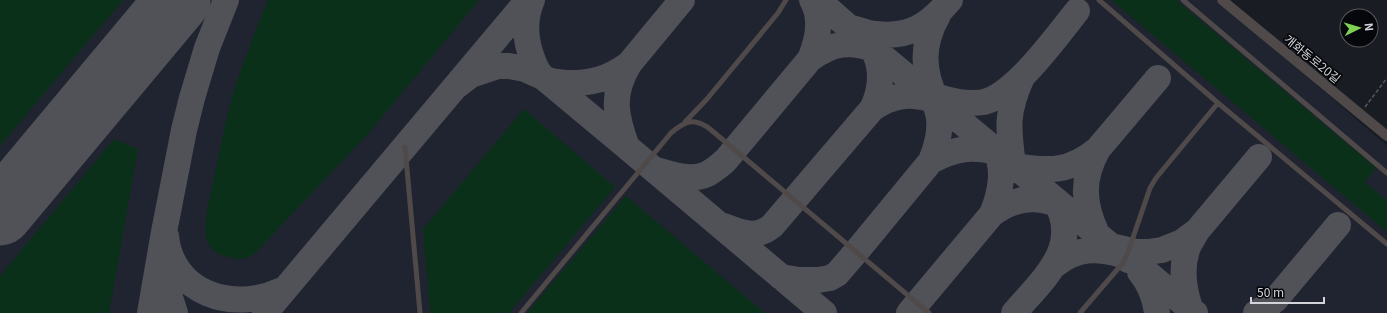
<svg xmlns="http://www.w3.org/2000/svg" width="1387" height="313" font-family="Georgia,'Noto Sans KR',serif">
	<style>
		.built { fill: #202430 }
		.green { fill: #0b3019 }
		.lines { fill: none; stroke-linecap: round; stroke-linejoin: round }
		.taxiway { stroke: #505258; stroke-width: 26 }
		.runway { stroke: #505258; stroke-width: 65 }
		.path { stroke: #53565d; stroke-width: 1.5; stroke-dasharray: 4 2; stroke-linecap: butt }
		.lane { stroke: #4f4a49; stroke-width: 5 }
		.street { stroke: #4f4a49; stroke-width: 10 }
		.labels { text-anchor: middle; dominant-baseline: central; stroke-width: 3.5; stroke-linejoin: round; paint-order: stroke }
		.street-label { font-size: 12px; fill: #d2d4d9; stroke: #06070a }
	</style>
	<rect width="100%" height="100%" fill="#191c23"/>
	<path class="built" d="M0,0H1215L1325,92L1387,146V313H0Z"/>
	<path class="green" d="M0,0H123L0,146Z
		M268,0H479L368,134L256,252C246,260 237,261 225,256C217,254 210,249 207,241C202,227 211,193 214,178C220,150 225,121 233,94C243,62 255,31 268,0Z
		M1111,0H1176L1376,168L1365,182L1387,201V232Z
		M524,109L615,187L509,313H430L423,229Z
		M114,139L138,149L109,313H0V276Z
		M626,196L765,313H527Z"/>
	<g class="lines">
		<path class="taxiway" d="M532,0C523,21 525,42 534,63C536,68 540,75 544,78C551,82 558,82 565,83C591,84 608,79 629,64
			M818,0L871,47L1128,260L1133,261L1195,313
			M852,28C860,30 868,34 876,34C910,38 929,25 950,0
			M810,59C833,43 849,40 876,50
			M454,88L471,75L498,66H509L525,69L543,77L627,147L824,313
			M933,95C950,101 965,105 984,102C1015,95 1057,36 1077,11
			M937,102C922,71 921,45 938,15
			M872,109C893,94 910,93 935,100
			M627,147C615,115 611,94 629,64L682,0
			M931,161C956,148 971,146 997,152
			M1013,165C1008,128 1006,112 1022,77
			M1014,166C1049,171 1069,173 1098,149L1158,78
			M656,170C673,175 697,183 712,171C717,168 721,164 725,161L810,59C818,40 823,19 812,0
			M992,214C1014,198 1034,195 1060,205
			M724,226C742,233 756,239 772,226L872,109C882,89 884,64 870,45
			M1097,234C1083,203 1081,180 1098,149
			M166,236C172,294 233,313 282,290
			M1115,247L1136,252H1148L1162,250L1182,242L1197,231L1259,157
			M1055,265C1077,247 1097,248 1122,255
			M164,266L167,288L175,313
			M1140,272C1150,284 1155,298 1157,313
			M781,277L799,280H818L830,278L837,274L856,252L931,161C940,139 945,115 930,96
			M1190,308C1184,290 1181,268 1187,250C1189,243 1194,237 1197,231
			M150,313L164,232L184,130L192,98L207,48L226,0
			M265,313L528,0
			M909,313L992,214C1000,195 1007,166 993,148
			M1014,313C1042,280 1083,247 1055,200
			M1256,313L1267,306L1276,299L1338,225"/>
		<path class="runway" d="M0,213L178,0"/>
		<path class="path" d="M1365,107L1387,78"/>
		<path class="lane" d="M1099,0L1218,103L1387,244
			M1183,0L1387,173
			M685,122L707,99L778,13L786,0
			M405,147L420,313
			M521,313L671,133C685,121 694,117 710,129L929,313
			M1080,313L1122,264L1127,255L1150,188L1156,178L1218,103"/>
		<path class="street" d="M1222,0L1387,136"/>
	</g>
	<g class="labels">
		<g class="street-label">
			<text transform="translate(1313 58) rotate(39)">개화동로20길</text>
		</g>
	</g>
	<g transform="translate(1359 28) rotate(85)"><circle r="19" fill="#06070a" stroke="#58595d"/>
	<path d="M0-3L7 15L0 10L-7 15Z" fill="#7ed153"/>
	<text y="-6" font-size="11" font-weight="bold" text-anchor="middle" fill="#d2d4d9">N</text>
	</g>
	<path d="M1251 297v6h73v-6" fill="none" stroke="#d2d4d9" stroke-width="2"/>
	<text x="1257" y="297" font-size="12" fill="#d2d4d9" stroke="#06070a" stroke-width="3" paint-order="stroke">50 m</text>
</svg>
